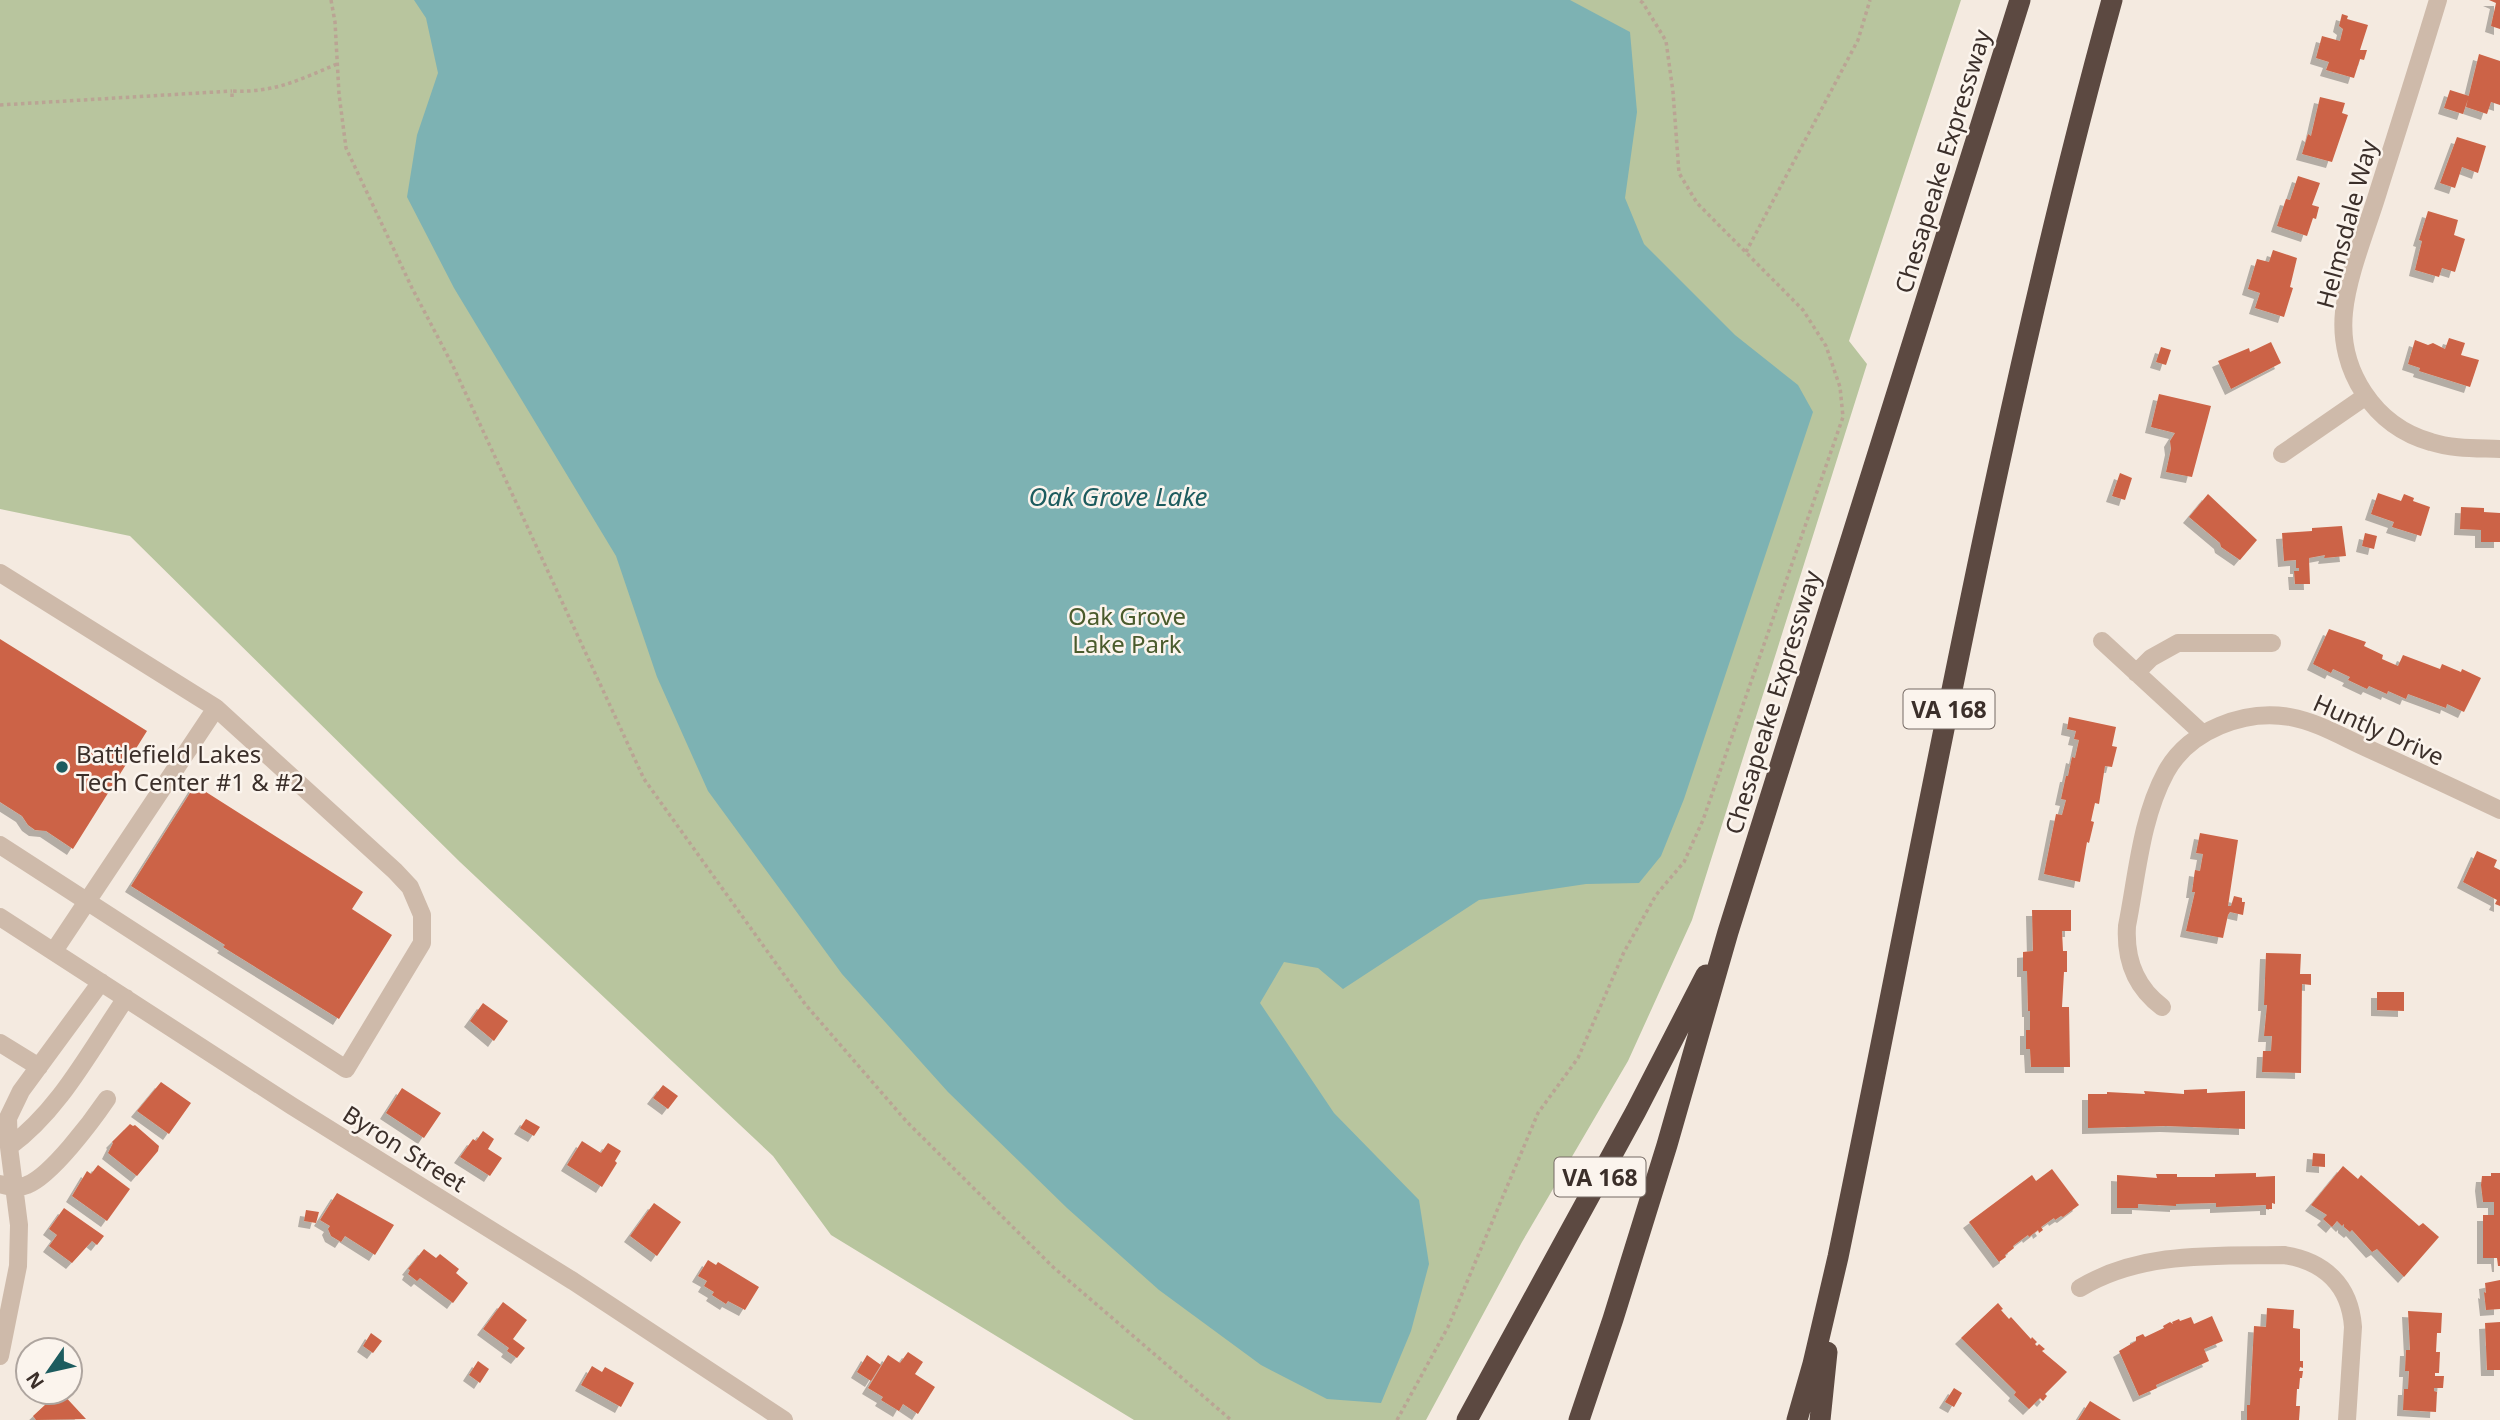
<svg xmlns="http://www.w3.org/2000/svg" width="2500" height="1420" font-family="'Noto Sans',sans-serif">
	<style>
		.green { fill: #b8c59e }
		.water { fill: #7db2b3 }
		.building { fill: #cc6446; filter: url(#shadow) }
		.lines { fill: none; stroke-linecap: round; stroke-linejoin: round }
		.path { stroke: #baa494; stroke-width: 3.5; stroke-dasharray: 3.5 3.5; stroke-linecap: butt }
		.minor { stroke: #cebaaa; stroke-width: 18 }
		.highway { stroke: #5c4941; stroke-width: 21 }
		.poi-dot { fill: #1d5c5f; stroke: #fbf4ed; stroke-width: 2.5 }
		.labels { text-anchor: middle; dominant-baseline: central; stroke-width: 5; stroke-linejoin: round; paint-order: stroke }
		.shield { fill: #fbf4ed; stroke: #756a64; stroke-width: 2 }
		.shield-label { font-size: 23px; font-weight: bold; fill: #3b2f2a }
		.street-label { font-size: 24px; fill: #3b2f2a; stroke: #fbf4ed }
		.park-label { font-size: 24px; fill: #4a5b2c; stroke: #fbf4ed }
		.poi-label { font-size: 24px; fill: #3b2f2a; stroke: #fbf4ed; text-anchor: start }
		.water-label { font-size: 26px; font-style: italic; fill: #1d5c5f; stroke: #fbf4ed }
	</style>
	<defs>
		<filter id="shadow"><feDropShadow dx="-6" dy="6" stdDeviation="0" flood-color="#0004"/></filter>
	</defs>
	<rect width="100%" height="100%" fill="#f4eae0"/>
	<path class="green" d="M0,0H1961L1849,341L1867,364L1692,920L1628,1061L1522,1242L1426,1420H1134L831,1235L773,1156L460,862L130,536L0,509Z"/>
	<path class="water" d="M414,0H1570L1630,32L1637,112L1625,198L1644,244L1735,335L1798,385L1813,412L1684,799L1661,856L1639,883L1586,884L1479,900L1343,989L1318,968L1284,962L1260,1003L1334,1113L1419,1200L1429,1264L1411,1331L1381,1403L1327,1399L1261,1365L1159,1290L1067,1208L948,1092L842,974L708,791L657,677L616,556L454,288L407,197L417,135L438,73L426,18Z"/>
	<path class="building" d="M2489,0H2500V29L2491,26L2496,3Z
		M2342,14L2348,16L2347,19L2368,25L2360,50H2367L2364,60L2360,59L2354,78L2326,70L2329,62L2316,58L2322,36L2340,41L2343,29L2339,26Z
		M2479,54L2500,61V105L2491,102L2487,114L2466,107Z
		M2450,90L2469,96L2463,114L2444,108Z
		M2320,97L2345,103L2342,113L2348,115L2332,162L2302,154L2308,134L2311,136Z
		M2457,137L2486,146L2478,173L2462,167L2455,188L2440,183Z
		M2298,176L2320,183L2312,205L2319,207L2316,219L2313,218L2307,236L2277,226L2286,199L2290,200Z
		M2428,211L2458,220L2454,235L2465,239L2455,272L2442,268L2439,277L2415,270L2422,241L2419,240Z
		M2273,250L2297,258L2290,287L2293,288L2284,317L2255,308L2260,293L2248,289L2257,259L2269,262Z
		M2449,338L2465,343L2461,355L2479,360L2470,387L2419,371L2420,368L2408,364L2415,340L2428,345L2433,343L2445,349Z
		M2271,342L2281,363L2231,389L2218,361L2249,348L2250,352Z
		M2161,347L2171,350L2166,365L2156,362Z
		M2159,394L2211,406L2192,477L2166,472L2171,449L2170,441L2175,433L2151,427Z
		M2120,473L2132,478L2125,500L2112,496Z
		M2378,493L2401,501L2404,494L2414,498L2413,501L2430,507L2421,536L2392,527L2394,522L2371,514Z
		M2208,494L2257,540L2240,560L2221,547L2220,543L2189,517Z
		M2461,507L2484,508V512L2500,513V542H2481V530L2460,529Z
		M2342,526L2346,556L2324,558L2325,555L2309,558L2310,584H2295L2294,571H2299V568H2296V560L2284,561L2282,533L2312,531V528Z
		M2365,533L2377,536L2374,549L2362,546Z
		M2329,629L2366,642L2364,646L2383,655L2382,659L2398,666L2403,655L2440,669L2442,664L2461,672L2462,669L2481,678L2464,712L2447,704L2446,708L2408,694L2406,699L2388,691L2387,694L2369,686L2367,689L2348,680L2350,677L2333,669L2331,673L2313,664Z
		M0,639L147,731L73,849L46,831L35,830L28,825L22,816L0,802Z
		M2069,717L2116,727L2112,746L2117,747L2112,767L2105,766L2099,804L2095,803L2091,821L2094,822L2089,843L2087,842L2080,882L2044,874L2056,814L2062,815L2066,800L2061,799L2066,776H2068L2072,757L2075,758L2079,740L2074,739L2076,731L2067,729Z
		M195,785L363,892L352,909L392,935L339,1019L223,947L225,945L131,886Z
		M2200,833L2238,840L2228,906H2231L2234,896L2242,898V902H2245L2243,915L2230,912L2228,915L2223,938L2186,931L2195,892H2192L2195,870L2200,871L2203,854L2196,853Z
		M2477,851L2497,860L2494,867L2500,870V906L2495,904L2497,900L2463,882Z
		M2032,910H2071V931H2062L2063,951H2067V972H2064L2062,1007H2069L2070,1067H2031L2030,1049H2026V1030H2030V1011H2028L2027,971H2023V952L2033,951Z
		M2266,953L2301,954L2300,974H2311V985L2302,984L2301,1073L2262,1072L2263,1051H2271L2272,1036H2264L2267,1005H2264Z
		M2377,992H2404V1011L2377,1010Z
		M483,1003L508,1021L494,1041L470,1021Z
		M161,1082L191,1103L169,1134L137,1111Z
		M663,1085L678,1096L668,1109L653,1098Z
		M402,1088L441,1113L424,1138L386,1113Z
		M2207,1089V1093L2245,1091V1129L2166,1126L2088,1128V1094H2107V1092L2145,1094L2144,1091L2184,1094V1090Z
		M526,1119L540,1127L534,1136L520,1128Z
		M130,1124L133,1126L135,1125L159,1146L158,1151L137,1176L108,1153L113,1143L112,1142Z
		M483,1131L494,1139L488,1149L502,1158L490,1176L460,1157L473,1139L476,1141Z
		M582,1141L601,1153L608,1143L621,1151L615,1161L617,1163L602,1187L567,1165Z
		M2313,1153L2325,1154V1167L2312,1166Z
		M98,1165L130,1189L107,1221L72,1196L87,1171L91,1174Z
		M2343,1166L2358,1179L2361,1175L2419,1226L2423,1223L2439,1237L2404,1277L2377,1249L2372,1252L2352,1230L2350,1232L2344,1227V1224L2342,1226L2337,1221L2332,1227L2323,1219L2327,1215L2311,1205Z
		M2052,1169L2079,1205L2063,1217L2061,1216L2055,1220L2054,1218L2041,1227L2043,1230L2039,1233L2038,1230L2029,1237L2028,1235L2013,1246L2014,1248L2005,1255L2006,1257L1999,1262L1969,1222L2032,1175L2036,1181Z
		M2256,1173V1177L2275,1176V1204L2272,1203V1209H2266V1205L2216,1207V1203L2176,1204V1206L2138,1204V1208H2117V1175L2157,1178L2156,1174H2177V1177H2215V1174Z
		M2491,1173H2500V1266H2498L2497,1258H2483V1215H2494V1202H2483L2481,1185L2482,1176H2491Z
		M337,1193L394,1225L375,1255L345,1236L341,1242L331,1236L328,1229L330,1226L320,1220Z
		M654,1203L681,1222L657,1256L630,1236Z
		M64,1208L104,1236L97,1245L92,1241L72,1263L49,1246L57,1235L49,1229Z
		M306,1210L319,1212L316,1223L304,1221Z
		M424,1249L436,1258L440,1254L459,1269L456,1273L468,1283L453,1303L420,1278L417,1281L408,1274L410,1270L408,1269Z
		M708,1260L716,1265L718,1262L759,1287L745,1310L728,1301L726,1304L712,1295L714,1292L704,1286L707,1281L698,1276Z
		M2500,1280V1309L2486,1310L2484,1292L2486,1293L2485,1283Z
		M503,1302L527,1320L513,1339L525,1348L517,1358L507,1351L509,1348L483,1329Z
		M1998,1303L2003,1309L2001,1310L2009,1319L2011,1317L2031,1339L2032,1337L2037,1342L2035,1344L2037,1346L2039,1344L2045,1349L2042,1351L2067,1372L2045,1394L2047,1396L2043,1401L2040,1398L2029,1409L2014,1395L2016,1392L1961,1338Z
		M2267,1308L2294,1310L2293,1328L2300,1329V1361H2303V1368L2300,1367L2299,1371H2303L2302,1378H2300L2299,1389H2297L2296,1406H2300L2299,1420H2247V1405H2250L2254,1326L2266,1327Z
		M2408,1311L2442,1313L2441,1333H2437L2436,1352H2440L2439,1373H2435V1376H2444L2443,1388H2434V1391L2437,1392L2436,1412L2403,1410L2404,1389H2408L2409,1371H2405L2406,1350H2410Z
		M2212,1316L2223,1341L2204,1349L2209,1361L2156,1385L2157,1388L2139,1396L2119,1351L2136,1341V1337L2143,1334L2145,1337L2164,1328L2163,1326L2170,1322L2173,1324L2172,1322L2179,1319L2180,1321L2191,1317L2194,1324Z
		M2500,1322V1370H2487L2485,1323Z
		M371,1333L382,1341L373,1353L363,1346Z
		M908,1352L923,1362L915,1374L935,1387L918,1414L903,1404L899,1411L881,1400L883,1397L868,1388L888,1355L900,1363Z
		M867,1355L881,1365L871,1381L857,1372Z
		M478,1361L489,1369L480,1383L469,1375Z
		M592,1366L602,1372L605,1367L634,1383L621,1407L581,1385Z
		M1954,1388L1962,1393L1954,1407L1945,1402Z
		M59,1392H61L86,1419L36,1420L33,1416Z
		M2090,1401L2121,1420H2078Z"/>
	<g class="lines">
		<path class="path" d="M331,0L335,22L339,94L346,148L412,288L453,366L644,779L805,1004L907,1122L1053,1267L1231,1420
			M232,97V91C274,93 299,80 337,64
			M0,105L232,91
			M1746,252L1858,40L1870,0
			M1397,1420L1448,1327L1538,1113L1578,1058L1624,952L1656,895L1684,862L1703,820L1843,417L1840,387L1826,346L1803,310L1697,203L1679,173L1673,92L1666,41L1643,3L1639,0"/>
		<path class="minor" d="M2438,0C2419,63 2399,126 2379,189C2368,226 2348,273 2344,312C2338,370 2374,426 2431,442C2453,449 2477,448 2500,449
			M2282,454L2366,396
			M0,573L216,708L54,951
			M2102,641L2203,734
			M2136,673L2151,658L2178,643H2272
			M0,845L346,1069L422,943V915L410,887L395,871L216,708
			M0,917L292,1106L573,1281L784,1420
			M2162,1007C2135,987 2125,959 2127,926C2137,876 2141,818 2166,772C2189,730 2245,709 2290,717C2318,722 2344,738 2369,749C2413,769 2456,789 2500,810
			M0,1043L39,1067
			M9,1147C60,1110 91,1049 126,998
			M0,1184C9,1187 18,1189 27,1185C51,1176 92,1121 107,1099
			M2080,1288C2141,1251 2215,1256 2284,1255C2324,1261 2350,1285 2353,1327L2347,1420
			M0,1356L18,1266L19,1225L9,1147L8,1118L21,1091L101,982"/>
		<path class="highway" d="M1467,1420L1636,1111L1706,975
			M1579,1420L1613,1319L1667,1145L1728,932L2020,0
			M1797,1420L1813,1364L1838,1257C1925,837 1998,414 2112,0
			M1820,1420L1827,1352"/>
	</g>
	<circle class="poi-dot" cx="62" cy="767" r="7"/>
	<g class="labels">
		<g class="shield">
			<rect x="1903.5" y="689.5" width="91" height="39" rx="5"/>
			<rect x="1554.5" y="1157.5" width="91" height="39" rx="5"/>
		</g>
		<g class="shield-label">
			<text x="1949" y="709">VA 168</text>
			<text x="1600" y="1177">VA 168</text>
		</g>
		<g class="street-label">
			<text transform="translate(1942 161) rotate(-73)">Chesapeake Expressway</text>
			<text transform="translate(2346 224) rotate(-75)">Helmsdale Way</text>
			<text transform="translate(1772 702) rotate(-73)">Chesapeake Expressway</text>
			<text transform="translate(2379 729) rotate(24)">Huntly Drive</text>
			<text transform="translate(405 1148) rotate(32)">Byron Street</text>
		</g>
		<g class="park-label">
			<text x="1127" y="615">Oak Grove<tspan x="1127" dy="28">Lake Park</tspan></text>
		</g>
		<g class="poi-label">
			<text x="76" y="753">Battlefield Lakes<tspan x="76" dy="28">Tech Center #1 &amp; #2</tspan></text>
		</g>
		<g class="water-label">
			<text x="1118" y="496">Oak Grove Lake</text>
		</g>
	</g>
	<g transform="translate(49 1371) rotate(236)"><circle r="33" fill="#fbf4ed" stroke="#aea59f" stroke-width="2"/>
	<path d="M0-5L12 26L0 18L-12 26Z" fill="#1d5c5f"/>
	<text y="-10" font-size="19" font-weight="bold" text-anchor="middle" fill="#3b2f2a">N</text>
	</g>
</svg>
